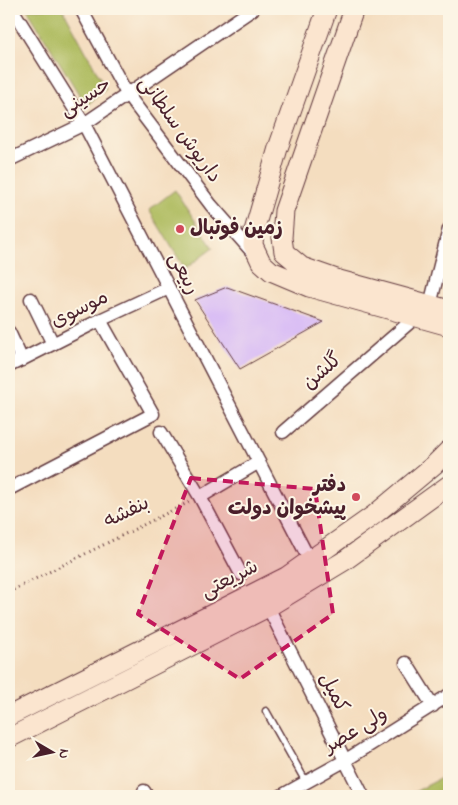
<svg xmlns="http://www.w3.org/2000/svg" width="458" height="805" font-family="'Indie Flower','Playpen Sans Arabic',sans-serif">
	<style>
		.green { fill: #aebb5e; stroke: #7c6d44 }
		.building { fill: #d3b3f8 }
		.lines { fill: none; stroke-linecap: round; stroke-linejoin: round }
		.service-casing { stroke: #643c41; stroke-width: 9 }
		.minor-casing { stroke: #643c41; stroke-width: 15 }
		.secondary-casing { stroke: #643c41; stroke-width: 21 }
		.path { stroke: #643c41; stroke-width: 3; stroke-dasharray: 1 4; stroke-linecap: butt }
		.service { stroke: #fff; stroke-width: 6 }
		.minor { stroke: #fff; stroke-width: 12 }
		.secondary { stroke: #fbe5cf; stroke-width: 19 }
		.marked { fill: #c2185b; fill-opacity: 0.2; stroke: #c2185b; stroke-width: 4; stroke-dasharray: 10 6; stroke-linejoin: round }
		.poi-dot { fill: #d1495b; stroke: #fcf5e5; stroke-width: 2 }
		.labels { text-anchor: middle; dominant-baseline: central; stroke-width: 4; stroke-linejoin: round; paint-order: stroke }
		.street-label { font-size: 20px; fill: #4a1f2b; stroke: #fcf5e5 }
		.poi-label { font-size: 20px; font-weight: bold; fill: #4a1f2b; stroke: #fcf5e5; text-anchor: start }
	</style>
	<rect width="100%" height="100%" fill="#fcf5e5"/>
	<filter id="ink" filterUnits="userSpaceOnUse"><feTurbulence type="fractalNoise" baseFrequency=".02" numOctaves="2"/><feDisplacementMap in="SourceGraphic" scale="10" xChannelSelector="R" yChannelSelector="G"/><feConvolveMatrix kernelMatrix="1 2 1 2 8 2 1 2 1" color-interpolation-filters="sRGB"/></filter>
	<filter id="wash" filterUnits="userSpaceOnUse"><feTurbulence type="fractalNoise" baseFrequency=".0096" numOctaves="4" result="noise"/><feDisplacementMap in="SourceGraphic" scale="20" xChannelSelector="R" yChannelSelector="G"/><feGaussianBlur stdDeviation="1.12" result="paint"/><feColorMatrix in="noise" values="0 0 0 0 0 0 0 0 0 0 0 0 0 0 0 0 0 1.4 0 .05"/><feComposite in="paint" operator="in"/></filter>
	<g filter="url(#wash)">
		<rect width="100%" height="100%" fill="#f4ddbf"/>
		<path class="green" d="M27,9H63L106,89L86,106Z
			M175,190L213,248L185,269L149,210Z
			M449,774V796H407Z"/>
		<g id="blocks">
			<path class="building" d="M227,287L324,322L240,369L195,300Z"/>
		</g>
	</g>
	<g filter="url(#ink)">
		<use href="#blocks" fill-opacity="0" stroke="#643c41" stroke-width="1"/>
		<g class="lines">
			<defs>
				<path id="service" d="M266,711L306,782"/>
				<path id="minor" d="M12,9L84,124L310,561
					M81,9L127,94L211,205L255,255
					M9,160L84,124L253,9
					M31,299L53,344
					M430,305L449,229
					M9,332L22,360
					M9,366L100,320L169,288
					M161,432L200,497L241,574
					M283,432L417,316
					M9,489L153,414L100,320
					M200,497L259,462
					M268,607L363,796
					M406,663L433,706
					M144,791L147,796
					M281,796L346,760L449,695"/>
				<path id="secondary" d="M327,9L278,148L254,231L253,245L261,262L271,271L309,287L449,326
					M354,9L284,211L282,238L284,252L302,267L339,280L449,310
					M9,716L286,577L374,515L434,465L449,450
					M9,738L268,607L344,561L449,485"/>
			</defs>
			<use href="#service" class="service-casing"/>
			<use href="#minor" class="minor-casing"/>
			<use href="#secondary" class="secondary-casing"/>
			<path class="path" d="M9,592L189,502"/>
			<use href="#service" class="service"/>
			<use href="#minor" class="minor"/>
			<use href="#secondary" class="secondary"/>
		</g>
	</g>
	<path class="marked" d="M191,478L315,489L333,614L240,679L138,614Z"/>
	<g class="poi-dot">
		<circle cx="180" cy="229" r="5"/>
		<circle cx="356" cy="497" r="5"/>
	</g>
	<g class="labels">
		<g class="street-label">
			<text transform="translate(86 98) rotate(-32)">حسینی</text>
			<text transform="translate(179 130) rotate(54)">داریوش سلطانی</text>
			<text transform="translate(183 274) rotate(63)">ربیعی</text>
			<text transform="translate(80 310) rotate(-26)">موسوی</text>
			<text transform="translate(323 372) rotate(-41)">گلشن</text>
			<text transform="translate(127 513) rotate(-26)">بنفشه</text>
			<text transform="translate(230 580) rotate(-27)">شریعتی</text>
			<text transform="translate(333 693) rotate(63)">کمیل</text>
			<text transform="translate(356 731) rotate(-31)">ولی عصر</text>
		</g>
		<g class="poi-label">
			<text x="190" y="229">زمین فوتبال</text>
			<text x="346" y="486" text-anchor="end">دفتر<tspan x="346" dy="23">پیشخوان دولت</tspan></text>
		</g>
	</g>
	<rect width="458" height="805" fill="none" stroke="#fcf5e5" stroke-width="30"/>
	<g transform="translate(52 752) rotate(99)" stroke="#fcf5e5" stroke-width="4" paint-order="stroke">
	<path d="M0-4L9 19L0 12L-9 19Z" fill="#4a1f2b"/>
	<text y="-8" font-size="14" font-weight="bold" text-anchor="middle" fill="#4a1f2b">N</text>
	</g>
</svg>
